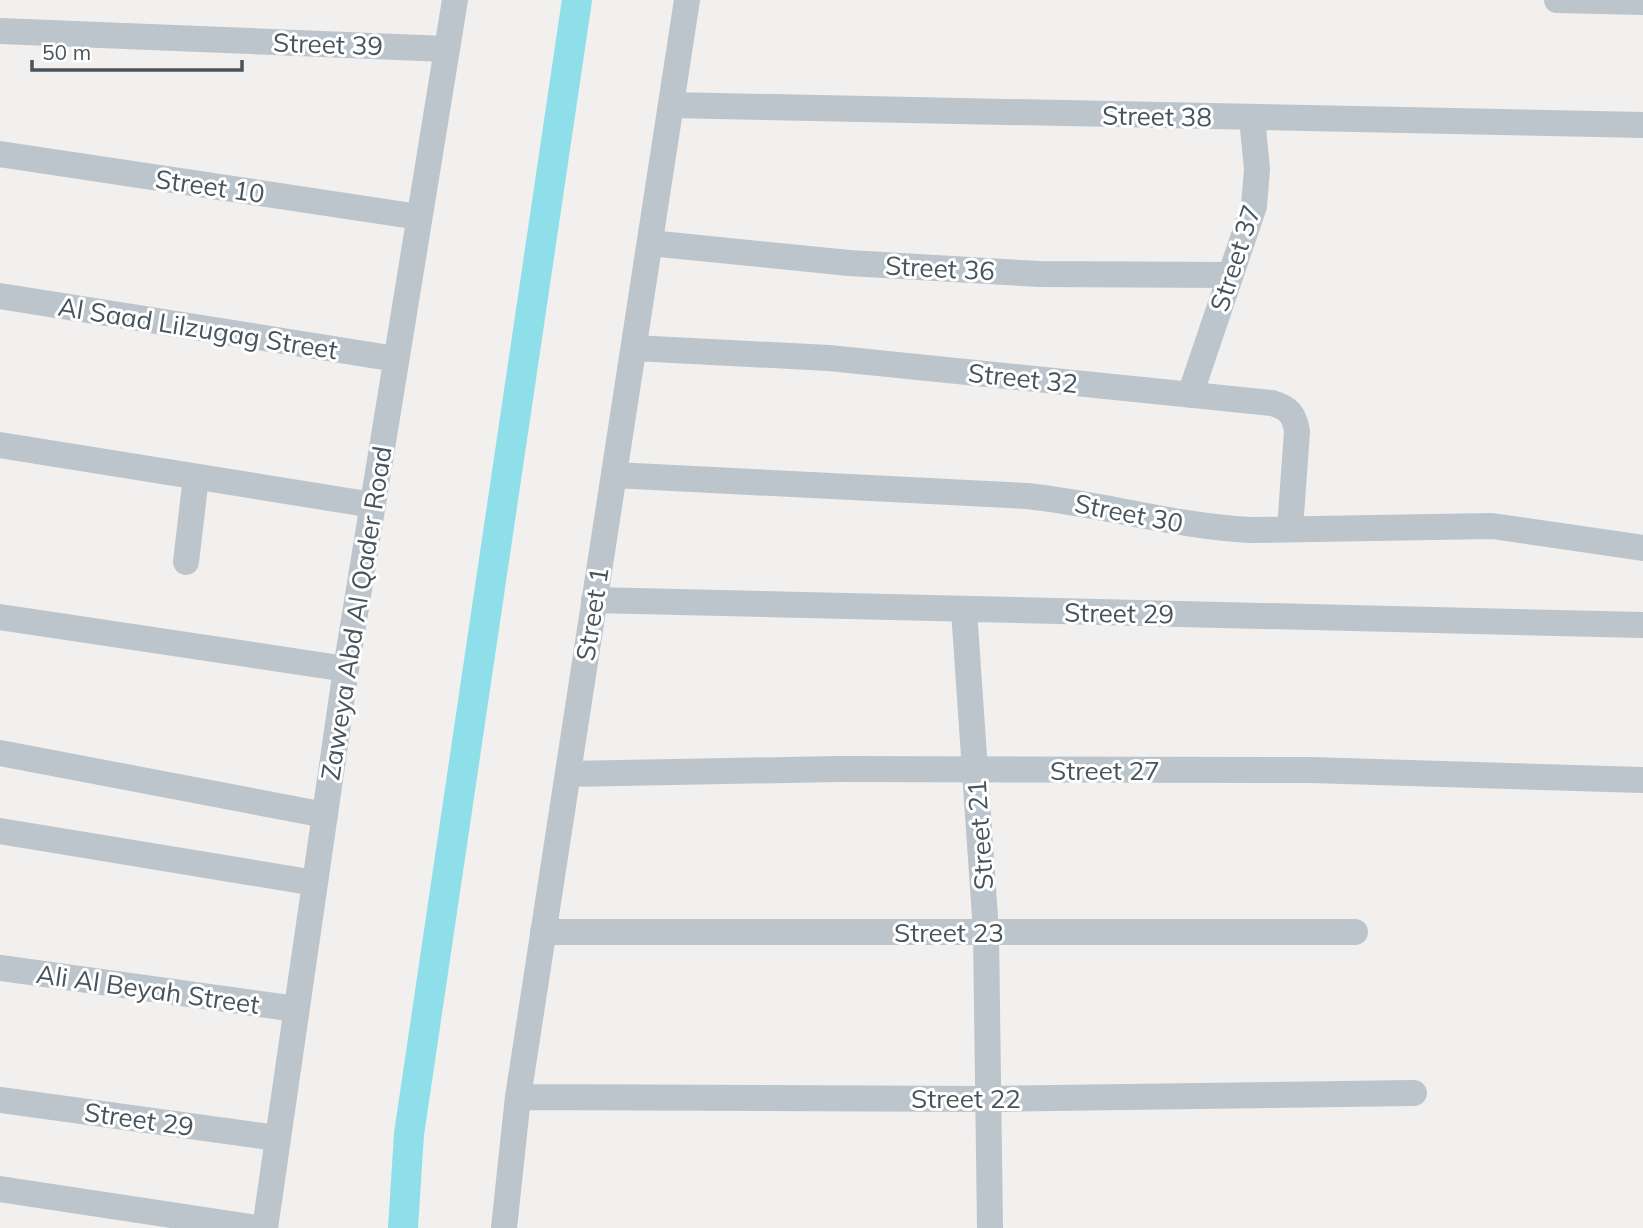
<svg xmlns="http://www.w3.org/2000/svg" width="1643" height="1228" font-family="Mulish,sans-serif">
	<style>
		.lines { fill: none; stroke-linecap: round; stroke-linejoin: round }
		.canal { stroke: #8edfe9; stroke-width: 30 }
		.minor { stroke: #bbc5cb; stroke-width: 26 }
		.labels { text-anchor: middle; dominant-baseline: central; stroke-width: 6; stroke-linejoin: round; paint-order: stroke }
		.street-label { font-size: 26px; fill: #48545c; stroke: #fff }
	</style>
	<rect width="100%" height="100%" fill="#f2efef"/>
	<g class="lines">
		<path class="canal" d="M403,1228L409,1134L577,0"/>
		<path class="minor" d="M1557,0L1643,2
			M0,31L447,49
			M671,105L1643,125
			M0,154L419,217
			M650,243L849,263L1039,274L1230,275
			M0,296L396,359
			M634,348L829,358L1272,403C1289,408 1294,414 1297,431L1290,529
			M1190,395L1254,206L1257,169L1252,118
			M0,445L373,505
			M614,475L1027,496C1102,504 1175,526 1250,530L1492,526L1643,548
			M186,562L196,477
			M594,600L1643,625
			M964,610L986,932L990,1228
			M0,617L346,669
			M0,753L325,815
			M568,774L837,769L1310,770L1643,780
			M0,831L315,883
			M543,932H1355
			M0,968L296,1009
			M518,1097L988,1099L1414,1093
			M0,1100L277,1138
			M0,1189L257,1228
			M265,1228L346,669L455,0
			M504,1228L518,1097L687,0"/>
	</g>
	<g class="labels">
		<g class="street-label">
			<text transform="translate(328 44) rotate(2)">Street 39</text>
			<text transform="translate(1157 116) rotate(1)">Street 38</text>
			<text transform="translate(210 186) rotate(8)">Street 10</text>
			<text transform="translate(1235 258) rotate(-72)">Street 37</text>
			<text transform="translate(940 268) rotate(3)">Street 36</text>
			<text transform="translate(198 328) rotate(9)">Al Saad Lilzugag Street</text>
			<text transform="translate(1023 378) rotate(6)">Street 32</text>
			<text transform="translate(1129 513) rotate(11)">Street 30</text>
			<text transform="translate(356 613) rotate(-81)">Zaweya Abd Al Qader Road</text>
			<text transform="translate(1119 613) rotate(1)">Street 29</text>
			<text transform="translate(592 614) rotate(-81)">Street 1</text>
			<text x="1105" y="770">Street 27</text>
			<text transform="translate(980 835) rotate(-94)">Street 21</text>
			<text x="949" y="932">Street 23</text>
			<text transform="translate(148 989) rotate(8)">Ali Al Beyah Street</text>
			<text x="966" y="1098">Street 22</text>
			<text transform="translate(139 1119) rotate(8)">Street 29</text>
		</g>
	</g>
	<path d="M32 60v10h210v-10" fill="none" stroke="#48545c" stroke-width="3.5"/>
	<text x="42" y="60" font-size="21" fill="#48545c" stroke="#ffffff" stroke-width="5" paint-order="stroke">50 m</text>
</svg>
